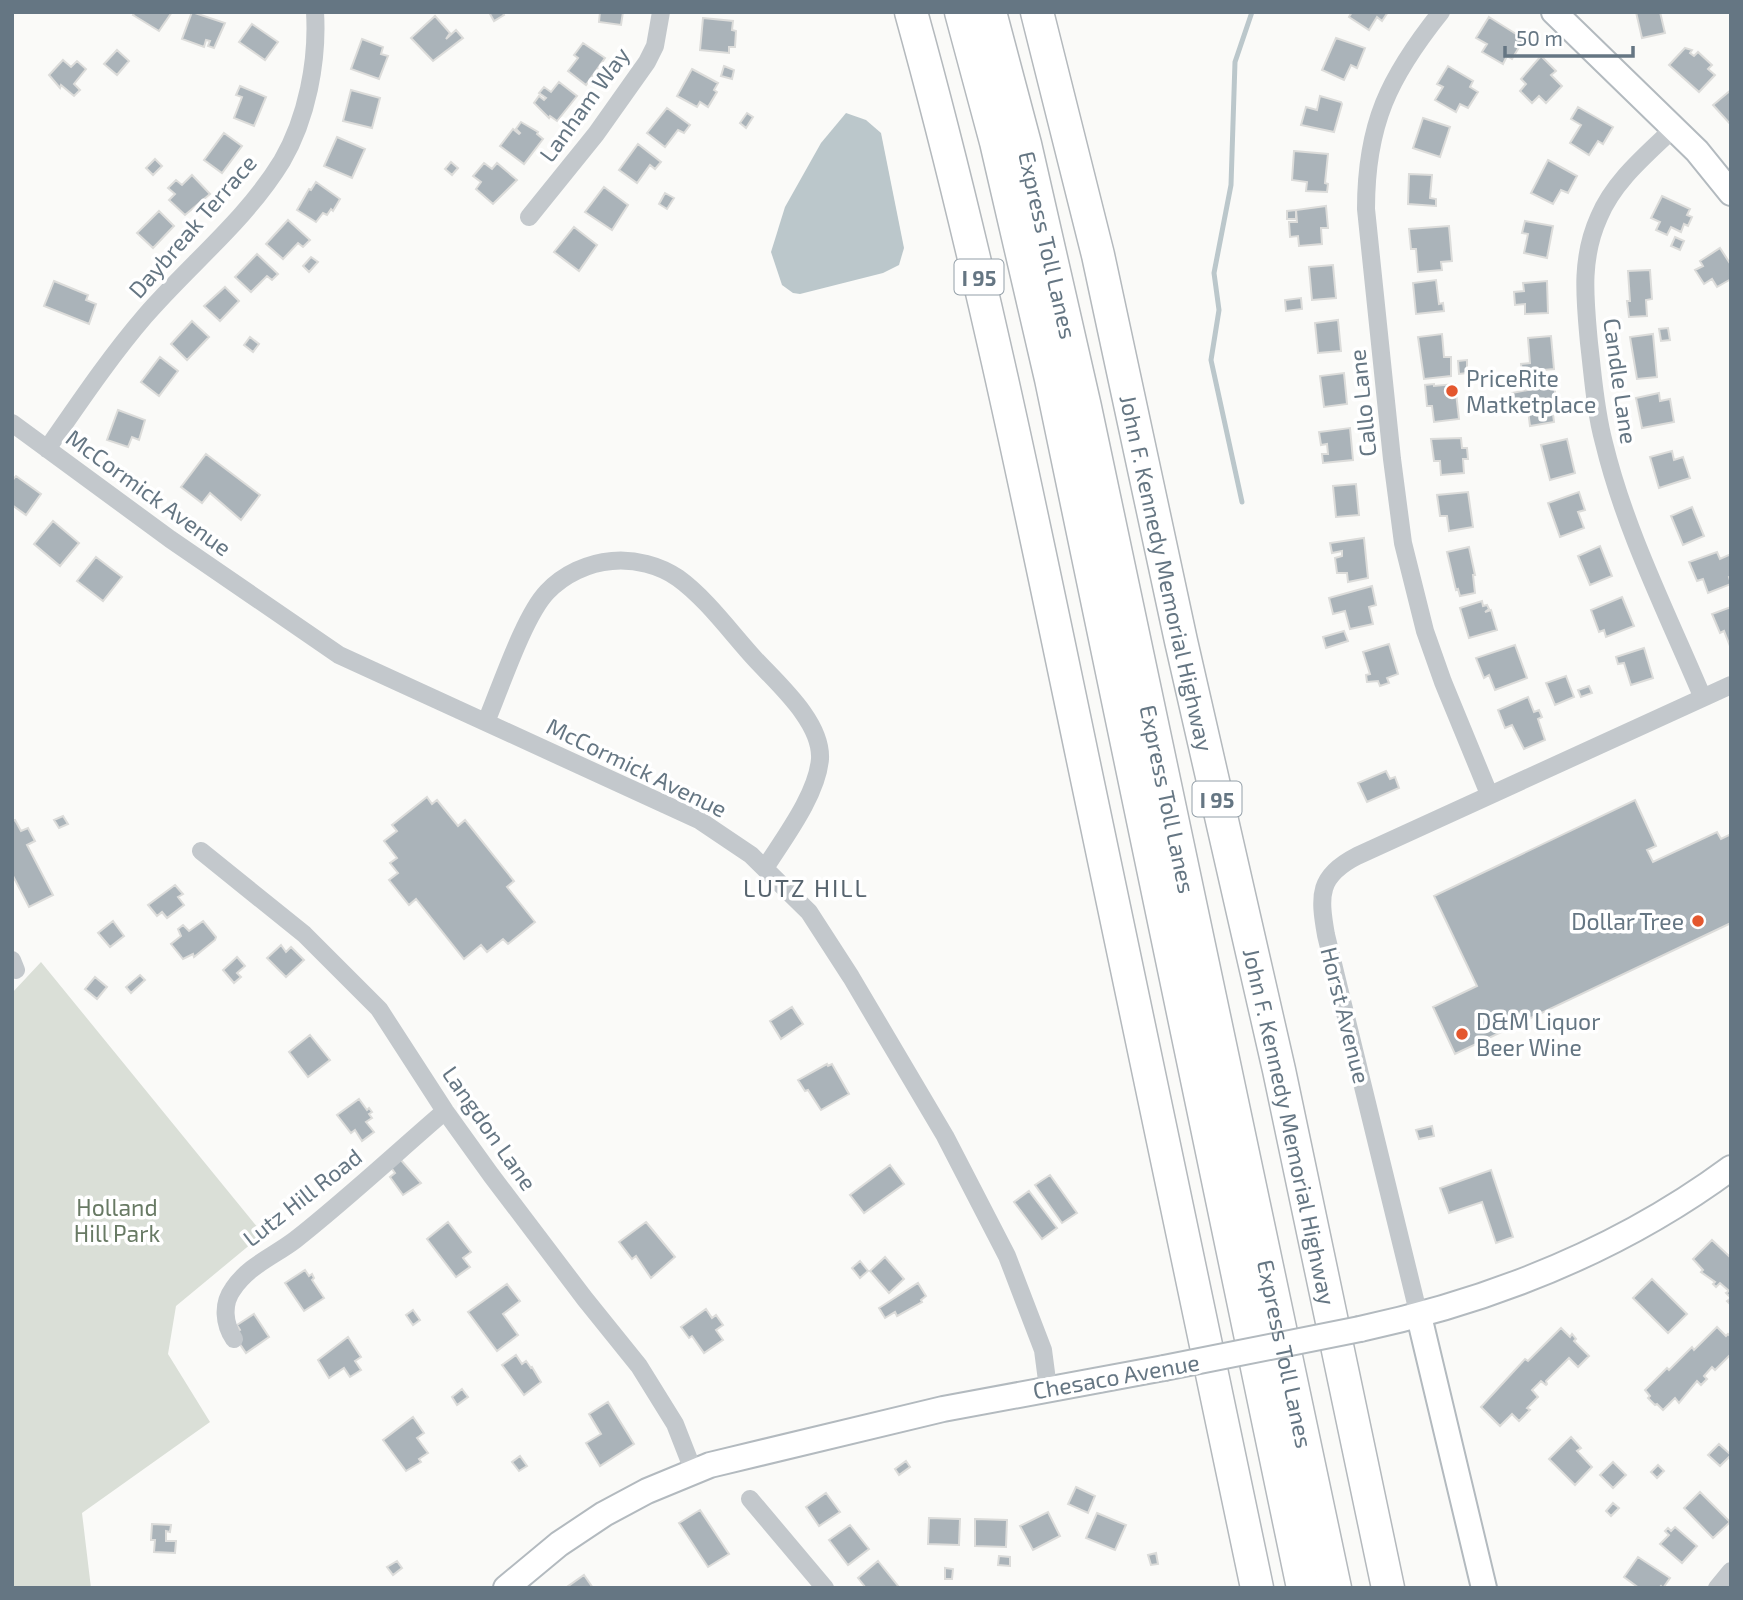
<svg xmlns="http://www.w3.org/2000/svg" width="1743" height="1600" font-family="'Exo 2',sans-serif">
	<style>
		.green { fill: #dadfd7 }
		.water { fill: #bbc7cb }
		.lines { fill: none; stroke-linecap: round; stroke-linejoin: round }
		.stream { stroke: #bbc7cb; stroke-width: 5 }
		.building { fill: #aab3b9; stroke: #dcdcda; stroke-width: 2 }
		.secondary-casing { stroke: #b3babf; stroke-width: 28 }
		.highway-casing { stroke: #b4b9bd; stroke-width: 35 }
		.street { stroke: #c3c8cc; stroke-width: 18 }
		.secondary { stroke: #fff; stroke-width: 24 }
		.highway { stroke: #fff; stroke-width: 32 }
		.secondary-bridge-casing { stroke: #b3babf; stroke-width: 28; stroke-linecap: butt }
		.secondary-bridge { stroke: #fff; stroke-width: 24 }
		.poi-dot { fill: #e4572e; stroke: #fff; stroke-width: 2.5 }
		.labels { text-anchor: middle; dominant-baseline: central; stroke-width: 7; stroke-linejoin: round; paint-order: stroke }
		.shield { fill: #fff; stroke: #939fa8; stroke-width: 2 }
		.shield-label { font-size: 21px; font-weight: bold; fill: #657683 }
		.street-label { font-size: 23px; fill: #657683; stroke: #fff }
		.poi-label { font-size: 23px; fill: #657683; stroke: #fff; text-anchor: start }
		.park-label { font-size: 23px; fill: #687a64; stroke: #fff }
		.neighbourhood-label { font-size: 24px; letter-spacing: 2px; fill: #57646e; stroke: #fff }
	</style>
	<rect width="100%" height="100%" fill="#fafaf8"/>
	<path class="green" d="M41,962L263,1234L176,1306L168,1354L210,1422L82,1513L91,1588H12V993Z"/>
	<path class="water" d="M846,113L866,120L881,133L904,248L899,265L883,273L800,294L793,293L782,285L771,252L785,207L821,143Z"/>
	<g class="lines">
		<path class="stream" d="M1242,502L1211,360L1219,310L1214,273L1231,185L1235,62L1252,12"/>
	</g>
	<path class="building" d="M135,12H172L159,31L133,15Z
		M192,12L225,23L214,48L208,46L210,41L206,40L204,47L182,39Z
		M494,12H502L504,15L494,21L490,14Z
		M600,12H623L621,25L599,22Z
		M1352,12H1388L1382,21L1377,17L1369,30L1349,17Z
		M1636,12H1660L1665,33L1642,38Z
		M435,16L450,33L446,39L456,30L463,38L433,61L411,38Z
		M1489,17L1524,39L1512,59L1507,56L1503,64L1482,52L1487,44L1476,38Z
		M703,18L733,21L732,30L736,31L735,47H729V53L700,50Z
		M252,24L278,42L265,60L239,42Z
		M1336,38L1365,48L1357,68L1351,65L1344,80L1322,70Z
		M362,39L383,47L381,54L388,56L379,79L351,69Z
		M583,43L605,58L586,85L568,71L578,58L574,55Z
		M1685,48L1692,50L1690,53L1694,56L1698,52L1712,65L1708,69L1715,75L1699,92L1669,65Z
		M117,50L129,61L117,75L104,64Z
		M1541,56L1556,71L1551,75L1562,86L1546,103L1539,96L1532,103L1520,91L1526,84L1521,79Z
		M63,60L71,67L77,61L86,69L74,84L80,90L74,96L61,85L60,88L49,75Z
		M724,66L734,70L732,79L721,76Z
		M1448,66L1473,81L1470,87L1478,92L1468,108L1460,104L1456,112L1435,100L1443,87L1437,84Z
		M692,69L718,83L714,90L717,92L708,107L700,102L697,107L677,96Z
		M559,82L577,96L557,121L550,116L549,118L534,103L539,96L544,100L546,98L539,93L544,87L551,92Z
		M240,86L266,97L254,126L234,118L242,97L236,95Z
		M351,90L380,98L372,128L343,121Z
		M1731,90V125L1713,105Z
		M1320,96L1341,102L1342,104L1334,132L1301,125L1306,107L1317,110Z
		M1578,107L1613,127L1603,144L1598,141L1589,155L1570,143L1581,125L1571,119Z
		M667,108L690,125L684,133L678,130L665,147L647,133Z
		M747,113L753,117L746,128L740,123Z
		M1423,118L1450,127L1440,157L1413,148Z
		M521,122L538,132L537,134L543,139L524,164L500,146L513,129L519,134L520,133L516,129Z
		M224,133L242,146L222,173L204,160Z
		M337,137L365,149L352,178L324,166Z
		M638,144L661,162L655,169L650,165L637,183L619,170Z
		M1294,151L1328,154L1325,183L1328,184L1327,192L1306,191L1307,182L1292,180Z
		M155,159L162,166L153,175L146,168Z
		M1548,160L1577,176L1568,193L1561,190L1553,204L1531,193Z
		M451,162L458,168L452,175L445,169Z
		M484,163L492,169L497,163L517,180L493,204L476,189L481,182L473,176Z
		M1409,174L1432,175L1430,198L1436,199V206L1408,204Z
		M192,175L210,194L185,215L169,200L175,194L168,188L176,180L182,185Z
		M316,182L340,199L333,211L331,209L327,215L323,213L316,222L297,210L309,189L311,190Z
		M604,187L628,205L612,230L585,212Z
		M665,193L674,198L667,209L659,204Z
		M1662,196L1690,209L1687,215L1692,217L1688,226L1684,224L1681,232L1671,227L1667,235L1656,230L1660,222L1651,218Z
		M1326,206L1328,228H1321L1322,244L1299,246L1298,236L1290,237L1289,222H1297L1296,210Z
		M1296,210V219H1287V211Z
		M159,211L174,226L153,248L137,233Z
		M288,220L310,240L303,247L298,243L283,259L266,244Z
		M1525,221L1553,226L1547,258L1524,253L1528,234L1522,233Z
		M1449,226L1452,261L1441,262L1442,270L1418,272L1416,249H1411L1409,229Z
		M574,227L597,245L579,271L554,252Z
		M1675,237L1684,241L1680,250L1671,246Z
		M1720,248L1731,265V279L1717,287L1712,279L1704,284L1695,270L1703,266L1700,261Z
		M257,254L278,274L272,280L267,276L251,292L235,277Z
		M311,257L318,262L309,272L303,266Z
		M1333,265L1336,298L1312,300L1309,267Z
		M1650,270L1652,299L1646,300L1647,316L1629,317L1627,301H1630L1628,271Z
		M1436,280L1439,304L1443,303L1444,311L1416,314L1413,283Z
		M54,281L88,295L86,300L96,304L89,324L44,306Z
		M1547,281L1548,313L1525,314V304L1515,305L1514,292L1524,291L1523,283Z
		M225,287L239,301L220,321L204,306Z
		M1301,298L1302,309L1286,311L1285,300Z
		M1338,320L1341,351L1318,353L1315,323Z
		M192,321L209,337L187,360L171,344Z
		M1668,328L1670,340L1661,341L1659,329Z
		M1442,334L1444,357H1451V376L1424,379L1418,337Z
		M1653,334L1657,377L1637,379L1630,337Z
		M1551,336L1554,369L1522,372L1521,364L1530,363L1528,338Z
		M250,337L259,344L253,352L244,345Z
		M160,357L178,371L159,396L141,382Z
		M1467,360V373L1459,374L1458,361Z
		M1344,373L1347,404L1324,407L1320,376Z
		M1434,384V386L1455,384L1459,419L1434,422L1432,406H1427L1425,385Z
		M1554,385L1557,406H1552L1554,422L1530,426L1528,410L1524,411L1523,403L1514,405L1512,393Z
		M1659,393L1660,401L1670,399L1674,422L1642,428L1636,398Z
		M118,410L145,420L139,440L132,437L128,447L107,440Z
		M1350,428L1353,460L1323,463L1322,454H1328L1327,444L1321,445L1319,432Z
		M1461,438L1462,448H1467L1468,459H1463L1464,473L1441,475L1440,461H1434L1431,439Z
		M1567,439L1575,473L1550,480L1541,445Z
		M1672,451L1674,460L1683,457L1690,478L1659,488L1650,457Z
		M206,454L260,495L241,520L210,493L202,503L181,487Z
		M16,476L41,494L26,515L12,505V481Z
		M1356,484L1359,515L1336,517L1333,486Z
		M1468,492L1473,527L1449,531L1447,516H1440L1437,495Z
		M1579,492L1585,510L1578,512L1584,528L1560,537L1548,503Z
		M1692,507L1704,536L1683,545L1671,516Z
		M53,521L79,543L60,566L34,544Z
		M1364,538L1368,578L1348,582L1347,573H1337L1335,558L1342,556V551L1332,553L1330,543Z
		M1600,546L1612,576L1590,585L1578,556Z
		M1469,547L1475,575H1473L1475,593L1460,596L1458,589L1456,590L1447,552Z
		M1717,552L1720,559L1731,554V576L1729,577L1731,584L1708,593L1703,579L1697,581L1689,562Z
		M96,557L122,577L103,601L77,581Z
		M1372,586L1376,605L1369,607L1373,624L1350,629L1345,611L1333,614L1329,598Z
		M1622,597L1634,626L1606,637L1604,630L1599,632L1591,610Z
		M1482,601L1483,606L1487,605L1489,609L1485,612L1491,610L1497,630L1469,638L1460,608Z
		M1731,607V646H1730L1724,631L1720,633L1712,614Z
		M1344,631L1348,641L1326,648L1323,637Z
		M1389,644L1398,674L1387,678L1389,683L1380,686L1378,681L1367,682L1366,675L1370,674L1363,652Z
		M1515,645L1527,678L1495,690L1489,675L1484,678L1476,658Z
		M1644,648L1653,678L1631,685L1624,663L1618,664L1616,657Z
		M1566,676L1574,697L1555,705L1546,683Z
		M1589,686L1592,693L1581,697L1578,690Z
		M1528,697L1534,712L1539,710L1542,717L1538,719L1545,740L1524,749L1512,725L1505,728L1498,710Z
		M1386,771L1390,779L1395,777L1399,788L1367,802L1358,783Z
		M427,797L432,804L437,800L458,826L465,820L514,881L507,887L535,922L508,944L503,939L487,952L481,945L464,959L416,899L409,905L389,880L398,873L390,863L397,858L384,841L397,831L392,825Z
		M1635,800L1656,846L1647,850L1653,862L1717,832L1721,839L1731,834V923L1455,1054L1433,1007L1477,986L1434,896Z
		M63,816L68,824L59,828L54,820Z
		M15,820L21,831L28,828L35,841L27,845L53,895L29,907L12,874V821Z
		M175,885L183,894L178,897L184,905L167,918L162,912L157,916L148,905Z
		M113,921L124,936L110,947L98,933Z
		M203,921L216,937L215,940L194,957L193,954L183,959L171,944L181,936L178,929L183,925L189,931Z
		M281,945L286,952L291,947L304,960L286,977L267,958Z
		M237,957L245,966L237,973L241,977L234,983L223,970Z
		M140,975L145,980L131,993L126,987Z
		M95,977L107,987L97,999L85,989Z
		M792,1007L803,1024L781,1039L770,1021Z
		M310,1035L330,1060L308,1077L289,1052Z
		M827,1064L828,1066L832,1064L849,1094L821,1110L808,1090L805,1091L798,1080Z
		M359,1099L367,1110L369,1108L372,1112L369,1114L372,1118L366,1122L374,1132L362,1141L355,1130L351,1133L337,1115Z
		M1432,1126L1434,1136L1419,1139L1416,1130Z
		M400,1159L421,1183L403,1195L390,1177L395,1173L390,1166Z
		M890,1165L904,1184L864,1213L850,1195Z
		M1491,1170L1513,1237L1496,1243L1482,1202L1449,1213L1440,1188Z
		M1050,1175L1077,1213L1062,1223L1035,1185Z
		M1029,1191L1057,1228L1042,1239L1014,1202Z
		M448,1222L471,1252L463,1258L470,1267L456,1277L427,1239Z
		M646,1222L675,1257L651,1278L636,1256L632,1259L619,1242Z
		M1712,1240L1731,1258V1305L1727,1301L1731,1298L1726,1293L1729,1291L1720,1283L1716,1287L1713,1284L1715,1282L1701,1272L1703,1270L1693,1259Z
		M885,1257L904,1279L889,1293L870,1271Z
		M860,1261L868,1271L860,1278L852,1268Z
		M305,1270L309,1276L312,1274L314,1278L312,1280L324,1298L304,1311L285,1283Z
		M1652,1279L1687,1314L1668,1333L1633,1298Z
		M918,1283L926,1296L921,1300L922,1302L897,1316L895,1312L885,1318L879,1308Z
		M507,1284L520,1301L503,1314L518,1335L497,1351L468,1312Z
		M706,1309L712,1318L716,1315L723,1325L716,1330L723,1340L704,1353L692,1336L689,1338L681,1327Z
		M413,1310L420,1320L413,1325L406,1315Z
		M254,1314L269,1337L246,1353L233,1334L240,1330L237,1325Z
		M1717,1327L1726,1336L1728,1334L1731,1337V1354L1715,1370L1712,1367L1704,1376L1707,1379L1701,1385L1697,1381L1679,1403L1675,1398L1663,1410L1657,1404L1655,1405L1648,1398L1650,1396L1645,1390L1667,1368L1669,1370L1692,1347L1694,1350Z
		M1561,1328L1570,1337L1572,1334L1576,1339L1574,1341L1589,1356L1578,1367L1569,1358L1546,1381L1547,1384L1546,1385L1541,1381L1532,1390L1538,1397L1527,1408L1530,1410L1519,1421L1512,1414L1500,1426L1481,1407L1525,1359L1528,1361Z
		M348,1337L361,1357L355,1361L361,1370L350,1377L344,1368L329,1378L318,1360Z
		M516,1355L522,1364L526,1361L531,1368L532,1367L541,1382L524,1395L502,1365Z
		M462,1389L468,1397L457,1405L452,1397Z
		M608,1402L634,1444L600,1466L586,1443L601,1434L589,1414Z
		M413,1417L424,1433L417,1438L428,1453L419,1459L421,1462L406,1471L383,1440Z
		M1571,1437L1581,1448L1577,1451L1592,1467L1575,1485L1549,1459Z
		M1719,1444L1731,1455L1720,1466L1708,1455Z
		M520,1456L527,1466L519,1471L512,1462Z
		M906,1461L910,1467L899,1475L895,1469Z
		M1613,1462L1626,1475L1613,1488L1600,1475Z
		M1658,1465L1664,1471L1657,1478L1651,1472Z
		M1076,1487L1095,1496L1088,1513L1068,1504Z
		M1700,1492L1730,1522L1713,1538L1684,1508Z
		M826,1493L840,1512L819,1526L806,1507Z
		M1613,1503L1619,1508L1611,1516L1606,1511Z
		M700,1510L729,1554L708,1567L679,1523Z
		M1048,1512L1060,1536L1033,1550L1020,1526Z
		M1097,1513L1126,1525L1115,1550L1086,1538Z
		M929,1518L960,1519L959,1545L928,1544Z
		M975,1519L1007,1520L1006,1547L975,1546Z
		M152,1524L171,1525L170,1532L166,1531V1541H176L175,1553L154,1552L155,1540H151Z
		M850,1525L869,1549L848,1565L829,1540Z
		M1675,1527L1697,1546L1682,1563L1660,1544L1669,1535L1665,1531L1668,1528L1671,1531Z
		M1156,1553L1158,1564L1151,1565L1148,1555Z
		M999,1556L1010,1557V1566L998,1565Z
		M1638,1557L1670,1578L1663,1588L1661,1586L1659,1588H1639L1624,1577Z
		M397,1561L402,1568L393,1575L387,1567Z
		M878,1561L898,1586L896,1588H866L858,1578Z
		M945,1568L953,1569L952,1579H945Z
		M584,1575L593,1588H568L567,1587Z"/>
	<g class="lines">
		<defs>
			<path id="secondary" d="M1554,12L1697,151L1731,193
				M1419,1316L1484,1588
				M1360,1329C1494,1300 1620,1250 1731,1168
				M506,1588L559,1544L604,1514L647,1491L710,1465L943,1409L1164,1368"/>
			<g id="highway">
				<path d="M911,12C979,257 1030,506 1082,755C1141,1032 1199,1310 1257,1588"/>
				<path d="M961,12L996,142L1051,379L1303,1588"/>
				<path id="s1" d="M990,12L1025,144L1085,407L1335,1588"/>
				<path id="s2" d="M1037,12L1098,255L1181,641L1279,1070L1388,1588"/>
			</g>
		</defs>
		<use href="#secondary" class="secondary-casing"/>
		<use href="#highway" class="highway-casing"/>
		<path class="street" d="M1441,12C1389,77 1366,124 1366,209L1392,459L1403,543L1425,631L1443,682L1489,794
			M1674,128C1646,155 1614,181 1599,217C1580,259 1585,299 1589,343C1593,376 1595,410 1604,443C1625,530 1667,613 1702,696
			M529,217L596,134L647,62L655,46L661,12
			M12,423L170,539L339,655L699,820L751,855L809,912L851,977L945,1136L1007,1256L1043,1350L1048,1388
			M47,449C79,403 109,358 145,316C190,264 246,220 282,161C307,118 318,61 315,12
			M486,722C500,689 524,616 547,592C564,574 588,563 612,561C635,559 659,565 678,578C706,598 732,634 755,659C778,684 822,722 820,759C817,795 784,838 765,868
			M201,851L304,934L379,1009L445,1111L491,1175L585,1299L639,1366L675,1424L693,1470
			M12,960L16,970
			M1419,1316L1326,935C1319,895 1318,876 1357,856L1731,685
			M234,1339C224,1324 222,1304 233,1289C248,1266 274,1256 295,1240C347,1199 395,1154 445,1111
			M750,1499L825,1588
			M1717,1588L1731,1571"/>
		<use href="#secondary" class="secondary"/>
		<use href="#highway" class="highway"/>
		<defs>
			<path id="secondary-bridge" d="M1164,1368L1360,1329"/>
		</defs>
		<use href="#secondary-bridge" class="secondary-bridge-casing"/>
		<use href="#secondary-bridge" class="secondary-bridge"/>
	</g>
	<g class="poi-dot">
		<circle cx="1452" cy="391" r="7"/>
		<circle cx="1698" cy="921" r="7"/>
		<circle cx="1462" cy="1034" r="7"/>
	</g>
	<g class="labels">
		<g class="shield">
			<rect x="954.5" y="259.5" width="49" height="35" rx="5"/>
			<rect x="1192.5" y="781.5" width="49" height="35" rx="5"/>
		</g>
		<g class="shield-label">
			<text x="979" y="277">I 95</text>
			<text x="1217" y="799">I 95</text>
		</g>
		<g class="street-label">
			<text transform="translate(584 104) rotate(-54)">Lanham Way</text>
			<text transform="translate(192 226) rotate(-49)">Daybreak Terrace</text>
			<text stroke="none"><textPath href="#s1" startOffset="240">Express Toll Lanes</textPath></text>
			<text transform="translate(1621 381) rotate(82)">Candle Lane</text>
			<text transform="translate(1362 403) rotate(-96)">Callo Lane</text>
			<text transform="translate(149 492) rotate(36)">McCormick Avenue</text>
			<text stroke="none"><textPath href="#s2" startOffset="576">John F. Kennedy Memorial Highway</textPath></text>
			<text transform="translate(637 767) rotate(26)">McCormick Avenue</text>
			<text stroke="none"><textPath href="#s1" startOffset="807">Express Toll Lanes</textPath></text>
			<text transform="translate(1346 1015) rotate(76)">Horst Avenue</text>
			<text stroke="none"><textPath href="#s2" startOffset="1143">John F. Kennedy Memorial Highway</textPath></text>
			<text transform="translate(490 1128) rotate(55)">Langdon Lane</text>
			<text transform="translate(302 1197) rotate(-38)">Lutz Hill Road</text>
			<text stroke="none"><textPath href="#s1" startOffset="1374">Express Toll Lanes</textPath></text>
			<text transform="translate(1116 1376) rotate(-10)">Chesaco Avenue</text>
		</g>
		<g class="poi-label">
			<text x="1466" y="378">PriceRite<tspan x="1466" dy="26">Matketplace</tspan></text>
			<text x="1684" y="921" text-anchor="end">Dollar Tree</text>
			<text x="1476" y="1021">D&amp;M Liquor<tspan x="1476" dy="26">Beer Wine</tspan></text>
		</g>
		<g class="park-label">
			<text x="117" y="1207">Holland<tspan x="117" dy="26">Hill Park</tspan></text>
		</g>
		<g class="neighbourhood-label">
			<text x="806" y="887">LUTZ HILL</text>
		</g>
	</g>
	<rect width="1743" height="1600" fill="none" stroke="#657683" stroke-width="28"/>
	<path d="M1505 46v10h128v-10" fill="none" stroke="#657683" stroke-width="3.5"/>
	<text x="1516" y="46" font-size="21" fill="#657683" stroke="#ffffff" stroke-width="5" paint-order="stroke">50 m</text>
</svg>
